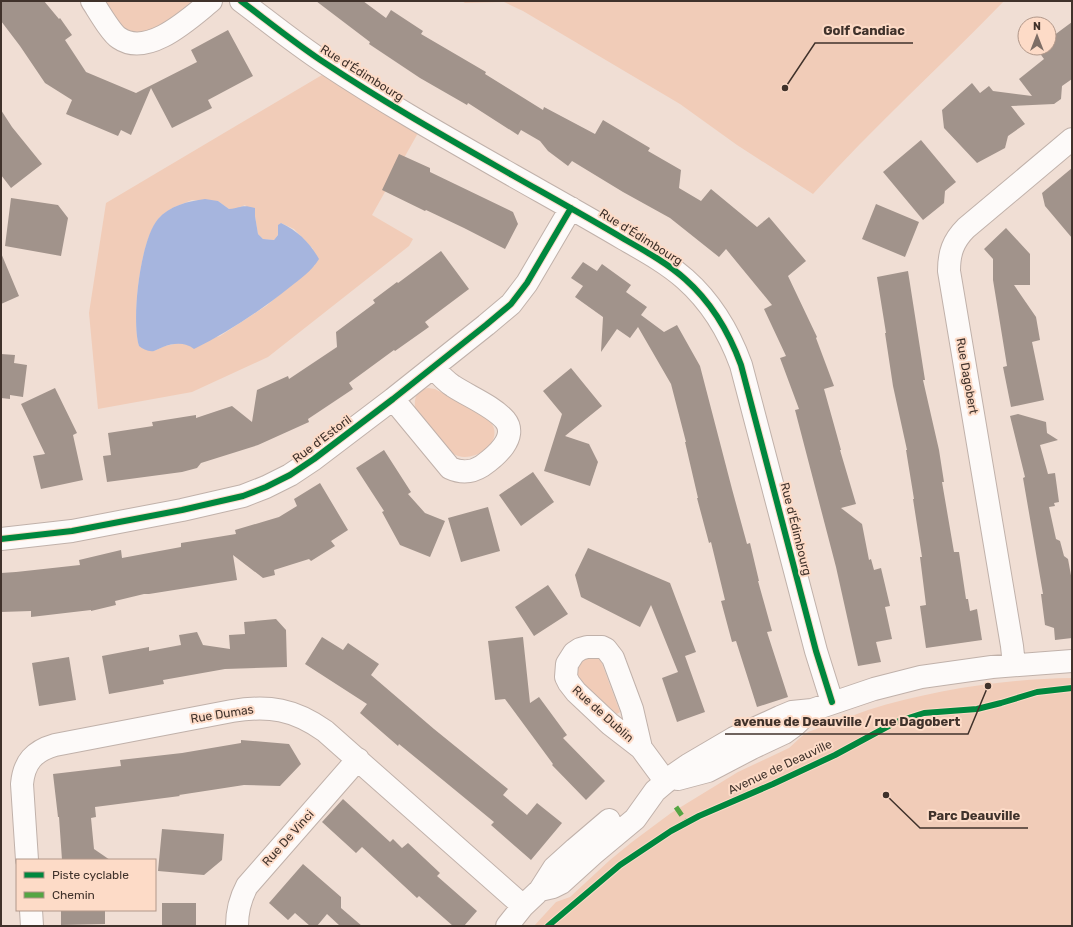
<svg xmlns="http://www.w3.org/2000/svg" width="1073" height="927" font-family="Rubik,sans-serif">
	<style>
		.green { fill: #f1ccb8; fill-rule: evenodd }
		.water { fill: #a6b5de }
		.building { fill: #a1938b }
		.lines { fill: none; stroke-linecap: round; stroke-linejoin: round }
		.minor-casing { stroke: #c0b1aa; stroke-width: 24 }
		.minor { stroke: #fdfaf9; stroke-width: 22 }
		.quiet { stroke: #54a543; stroke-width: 5; stroke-dasharray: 10 5; stroke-linecap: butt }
		.cycleway-casing { stroke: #fddbc7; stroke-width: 8 }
		.cycleway { stroke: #00873e; stroke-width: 6 }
		.labels { text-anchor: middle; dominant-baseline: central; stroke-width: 4; stroke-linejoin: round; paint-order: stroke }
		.street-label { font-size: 12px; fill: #40322b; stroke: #fddbc7 }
		.leader { fill: none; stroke: #40322b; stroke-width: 1.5 }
		.callout-dot { fill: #40322b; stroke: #fddbc7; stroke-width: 1.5 }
		.callout-label { font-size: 13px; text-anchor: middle; font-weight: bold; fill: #40322b; stroke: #fddbc7; stroke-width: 4; stroke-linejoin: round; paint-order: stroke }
	</style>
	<rect width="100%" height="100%" fill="#f0ded4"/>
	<path class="green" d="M103,1H192C181,15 145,41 127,30C119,25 110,9 103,1Z
		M462,1H1004C941,66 873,127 813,194L737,145L680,104L523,11L504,2L465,3Z
		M322,75L418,133L372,215L413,239L409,246L268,357L192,392L98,409L89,313L106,203ZM192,200L218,201L229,209H236L245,205L255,216L258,234L263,239L274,240L278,235V230L281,223L294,229L313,249L315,265L266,306L220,336L188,345L179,343L165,346L154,351L139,346C131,320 140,237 160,217C169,208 180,205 192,200Z
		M428,388L435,389C448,396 485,413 492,424C504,444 470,466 452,453C448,450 444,444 440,439C432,429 423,419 415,409C414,398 416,390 428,388Z
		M591,657L597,658L601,661L620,712L617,714L578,680C576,666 577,660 591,657Z
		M1072,678V926H534L556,902L570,897L610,860L632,842L671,813L738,772L789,748L802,736L808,732C828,725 848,717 868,710C933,690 1004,679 1072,678Z"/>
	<path class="water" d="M205,199L218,201L229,209C242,208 241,204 255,208V216L258,234L263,239L274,240L278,235V225L281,223C298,231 310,243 319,259C312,271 300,279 290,287C260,311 228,332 194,349C185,342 174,343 163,347C160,348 157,350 154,351C148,352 143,349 139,346C131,320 140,240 158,219C169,206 188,201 205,199Z"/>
	<path class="building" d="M1,1H44L59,19L60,18L72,35L65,40L86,72L136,93L197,62L191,50L228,30L253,76L208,100L212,108L172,128L151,88L131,135L121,130L118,136L66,114L72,100L45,83L20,46L1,21Z
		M316,1H363L386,18L391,10L423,31L421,34L486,72L485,74L543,110L544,107L595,134L603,120L650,148L648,151L681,170L679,188L701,201L711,189L757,227L769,217L806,261L788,276L817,337L816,338L834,386L824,389L841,450H840L856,504L841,508L862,524L869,560L871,559L874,570L881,568L890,606L885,607L892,639L876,642L881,662L858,666L836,567L795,410L799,409L780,358L786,356L764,309L772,305L726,249L719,257L670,218L623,192L572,161L568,166L548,151L540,141L521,130L518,135L468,103L467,105L420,78L369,44L370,42Z
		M1072,22V79L1062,86L1061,99L1054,104L1011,106L1025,124L1008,136L1005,148L977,163L944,128L942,110L972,83L980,93L989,86L993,91L1032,96L1019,79L1044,59L1036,48H1049V39Z
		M1,110L12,127L42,164L11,188L1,175Z
		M921,140L956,182L945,191L944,203L923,220L883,172Z
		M399,154L430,168V172L513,212L518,224L505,249L464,228L426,210L425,211L382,190Z
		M1072,168V238L1045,206L1042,193Z
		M11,198L58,205L68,218L61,256L5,246Z
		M876,204L919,222L905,257L862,239Z
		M1006,228L1030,254V285H1014L1036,317L1040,340L1032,342L1044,400L1011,407L1003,367L1007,366L993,280V259L984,249Z
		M441,251L469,289L425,322L429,327L395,351L394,350L349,383L353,389L308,419L309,422L258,445L201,463L197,468L182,472L107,482L103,456L111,455L108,433L153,426L152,422L196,415V418L232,406L252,422L257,390L288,376L289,379L337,347L336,332L375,303L373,300L397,282L398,283Z
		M1,253L19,296L1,304Z
		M583,262L597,271L602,264L631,285L626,292L647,307L641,315L664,332L677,325L700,366L732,489L747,544L750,543L759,581H758L772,631L767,632L788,697L757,707L736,641L732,642L721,601L725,600L711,542L709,543L697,498H698L685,442H686L671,384L638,327L630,338L617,329L601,352L603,317L575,297L583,286L571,278Z
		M908,271L925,380H923L939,450L944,482H942L954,552H959L966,599H968L970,611L977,609L982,640L926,648L920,606L926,605L920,557H922L913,499H914L906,450H907L893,386L885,333H886L877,277Z
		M1,354L15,355L14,363L27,365L23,397L10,395V399L1,398Z
		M571,368L602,406L565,436L589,444L598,462L590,486L544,471L562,414L543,391Z
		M55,388L77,433L73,435L83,480L41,489L33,456L45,454L21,404Z
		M1018,414L1046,422L1047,433L1058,440L1040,445L1048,474L1055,473L1059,502L1054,503L1055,506L1049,507L1056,539L1060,541L1064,556L1068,559L1072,581V638L1055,640L1054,628L1045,625L1041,594H1043L1023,478L1025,477L1010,416Z
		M384,450L411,492L408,494L425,513L445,521L430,557L400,545L382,512L384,511L356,468Z
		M533,472L554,502L521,526L499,495Z
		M320,483L348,530L331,541L335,546L311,561L309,559L274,570L275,575L263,578L233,555L237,580L149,594H144L115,601L116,605L91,611V610L31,617V611L1,612V573L16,572L80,565L79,560L121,550L122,558L181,547V543L236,534L235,530L279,517L297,506L294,499Z
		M488,507L500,551L461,562L448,518Z
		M588,548L670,583L696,652L685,656L705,712L677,722L662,678L678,672L651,605L640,627L581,597L575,575Z
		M548,585L568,614L534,636L515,607Z
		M276,619L286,630L287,667L225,669L163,680L164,684L109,694L102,656L149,647V651L181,645L179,635L197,632L203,645L230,649L229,635L245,634L244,622Z
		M322,637L343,650L348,643L379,664L371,675L434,729L508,789L503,795L527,815L537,803L562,823L531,860L491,825L494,822L399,744L398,746L360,713L367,704L305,664Z
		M523,637L530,703L539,697L567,735L563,738L605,781L586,800L552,765L553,764L505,699L495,700L488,641Z
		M69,657L76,700L39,706L32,663Z
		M241,740L289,744L301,764L280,786L244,785L179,795L180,796L95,807L96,817L91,818L94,849L110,860H62L59,817H58L53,774L121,766L120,760L182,753L241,743Z
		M343,799L390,842L393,839L402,848L408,843L440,873L437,876L477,911L464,926H453L419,896L417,898L362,847L356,853L322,822Z
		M162,829L224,834L222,860L204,875L158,871Z
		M303,864L341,897V908L362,926H340L327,914L317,926H310L295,913L288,920L269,903Z
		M162,903H196V926H162Z
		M61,910H105V924L61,925Z"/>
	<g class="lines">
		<defs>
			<path id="minor" d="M92,1C98,10 111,33 119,38C148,58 190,18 211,1
				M241,1C269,22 296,44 325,63C385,103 449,139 512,175C549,196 587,217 624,239C645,251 667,263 685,279C711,302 729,332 741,365L816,651L832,702
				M393,399L450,468C461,473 471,473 482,466C495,457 519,437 505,420C493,406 468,396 453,386C445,381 439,374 433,367
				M1,539L72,531L182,510L243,496L266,487L290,475L314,459L393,399L486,325L511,304L527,283L571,208
				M1014,665L1012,646L949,271C949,253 953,241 966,228L1072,139
				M641,748L632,709L613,658L606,649L602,647H587L580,649L574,653L567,664L566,677L569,683L576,692L610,724L641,748L666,782
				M678,779L708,771L752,748L784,733L795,725L811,710
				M27,860L22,784C24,762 34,751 55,745L232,711C269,705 294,709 325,731L523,906
				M540,890L553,887L561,883L593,854L635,819L655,791L675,774L688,765L734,738L780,717L792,712L812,710L874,689L921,677L992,667L1072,661
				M31,910L32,926
				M237,926C237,911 240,899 247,886L358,759
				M507,926L523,906L540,890L554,868L575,849L609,820"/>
		</defs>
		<use href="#minor" class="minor-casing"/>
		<use href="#minor" class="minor"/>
		<path class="quiet" d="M676,807L687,823"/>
		<defs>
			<path id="cycleway" d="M241,1C269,22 296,44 325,63C385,103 449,139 512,175C549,196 587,217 624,239C645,251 667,263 685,279C711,302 729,332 741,365L816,651L832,702
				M1,539L72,531L182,510L243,496L266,487L290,475L314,459L393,399L486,325L511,304L527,283L571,208
				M548,926L620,865L671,831L699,816L773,784L835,755L896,722L924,713L977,709L1001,703L1037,692L1072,688"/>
		</defs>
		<use href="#cycleway" class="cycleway-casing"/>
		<use href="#cycleway" class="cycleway"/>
	</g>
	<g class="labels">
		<g class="street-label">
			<text transform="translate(362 73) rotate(32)">Rue d'Édimbourg</text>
			<text transform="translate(641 237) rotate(32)">Rue d'Édimbourg</text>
			<text transform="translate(967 376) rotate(80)">Rue Dagobert</text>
			<text transform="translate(322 439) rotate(-37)">Rue d'Estoril</text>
			<text transform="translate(796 529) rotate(76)">Rue d'Édimbourg</text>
			<text transform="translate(222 714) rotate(-9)">Rue Dumas</text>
			<text transform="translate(603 714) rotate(42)">Rue de Dublin</text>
			<text transform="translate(780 767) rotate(-25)">Avenue de Deauville</text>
			<text transform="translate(288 838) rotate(-48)">Rue De Vinci</text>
		</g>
	</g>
	<path class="leader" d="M785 88L815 43H913M988 686L968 734H725M886 795L920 828H1028"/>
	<g class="callout-dot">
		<circle cx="785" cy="88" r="4"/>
		<circle cx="988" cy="686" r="4"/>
		<circle cx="886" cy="795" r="4"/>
	</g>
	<g class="callout-label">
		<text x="864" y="35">Golf Candiac</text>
		<text x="847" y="726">avenue de Deauville / rue Dagobert</text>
		<text x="974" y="820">Parc Deauville</text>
	</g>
	<rect width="1073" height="927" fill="none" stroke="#40322b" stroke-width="4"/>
	<rect x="16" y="859" width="140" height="52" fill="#fddbc7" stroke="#b19789"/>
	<rect x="24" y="872" width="20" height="6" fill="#00873e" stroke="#b19789"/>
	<text x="52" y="879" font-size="12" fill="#40322b">Piste cyclable</text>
	<rect x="24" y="892" width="20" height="6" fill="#54a543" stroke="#b19789"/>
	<text x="52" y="899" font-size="12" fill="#40322b">Chemin</text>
	<g transform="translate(1037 36)"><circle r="19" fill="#fddbc7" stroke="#b19789"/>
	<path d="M0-3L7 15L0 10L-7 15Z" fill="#7e6e66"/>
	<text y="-6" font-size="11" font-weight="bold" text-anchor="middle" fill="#40322b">N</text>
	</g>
</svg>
